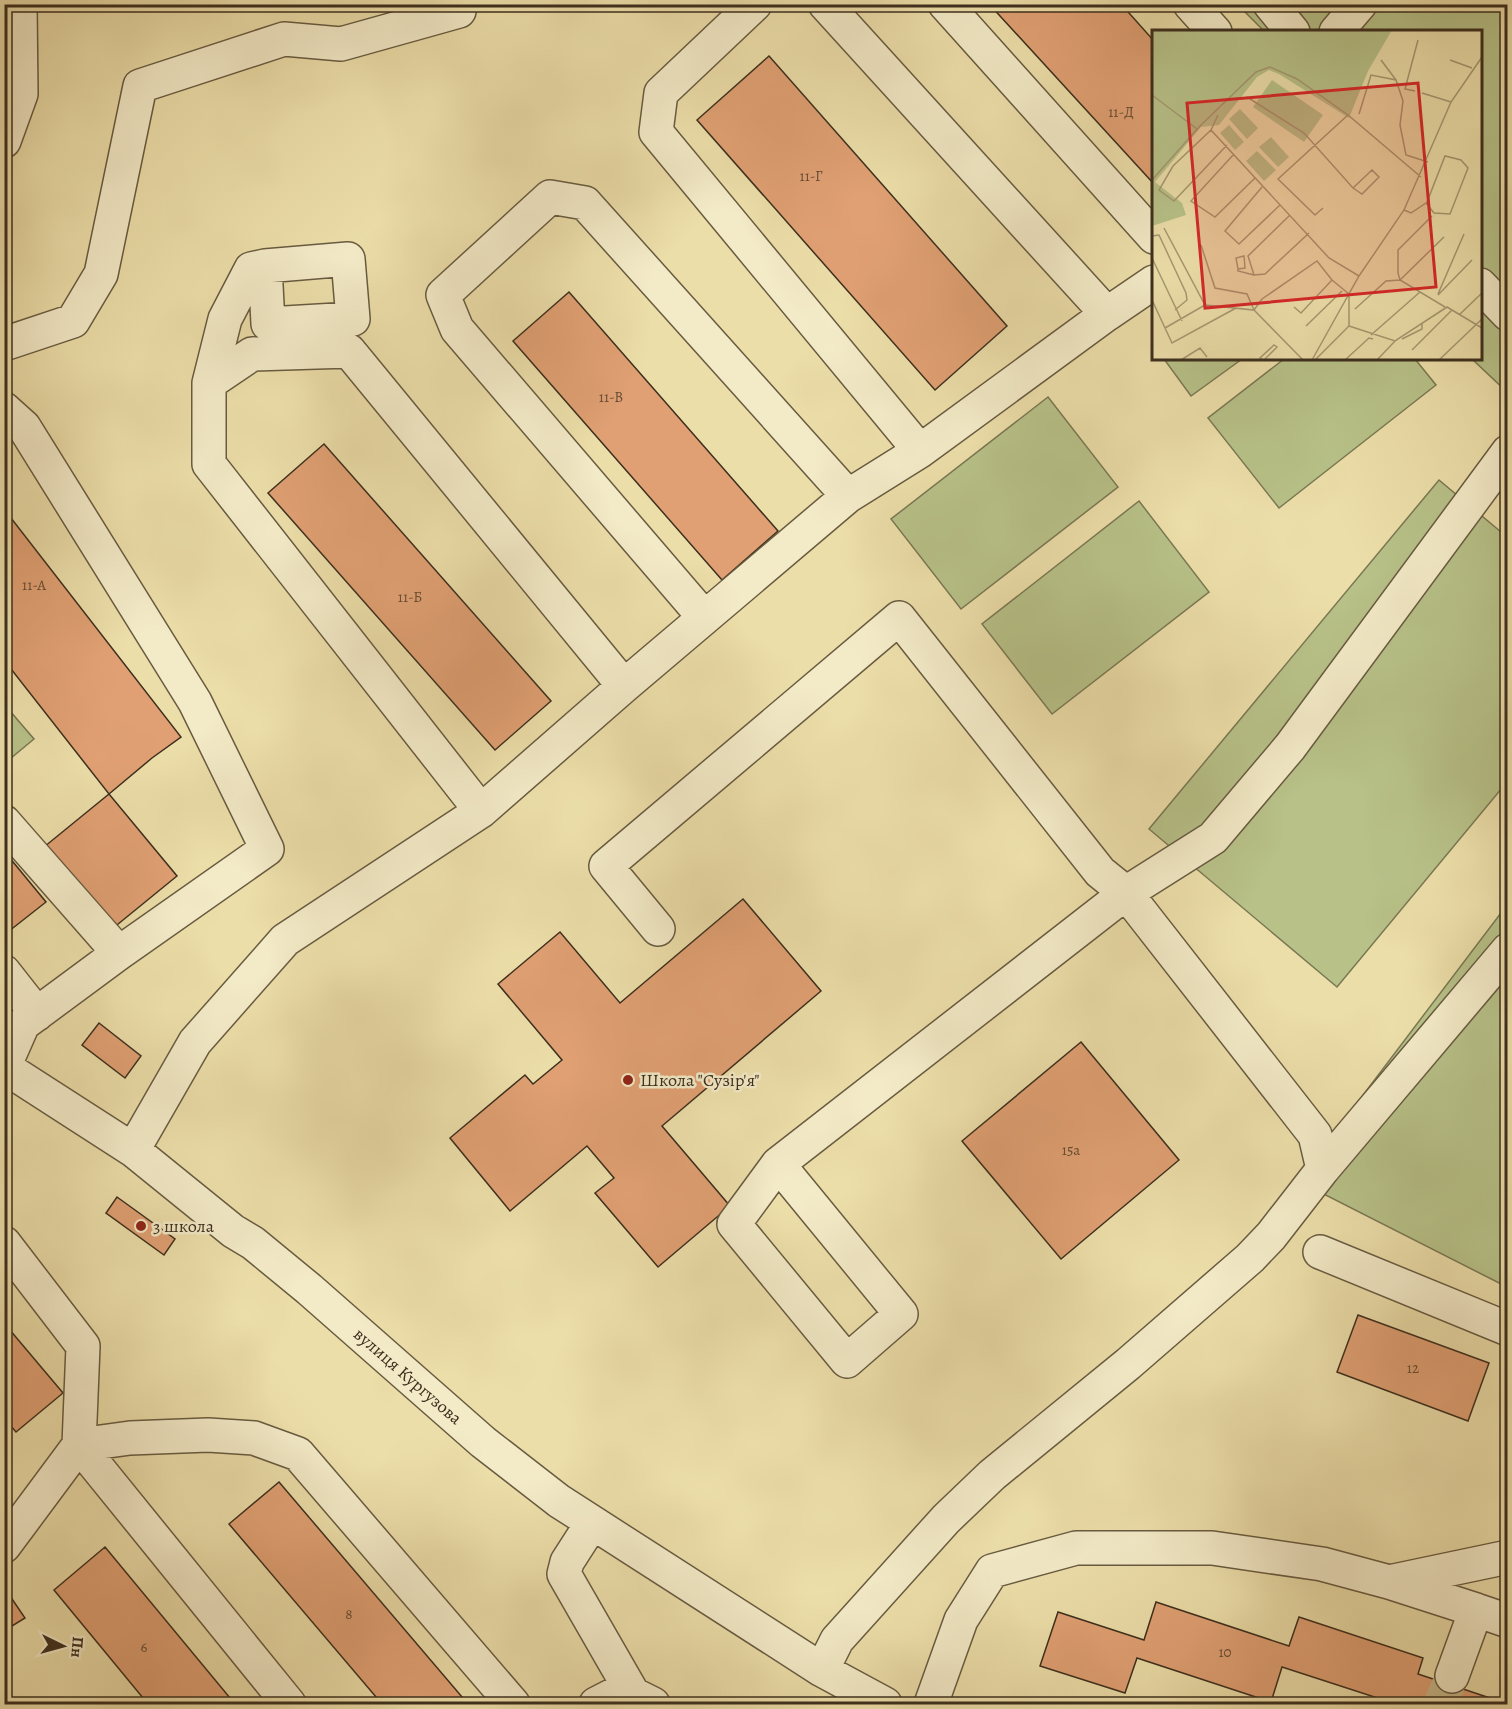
<svg xmlns="http://www.w3.org/2000/svg" width="1512" height="1709" font-family="Alegreya,serif">
	<style>
		.green { fill: #b7c188; stroke: #7a7853; stroke-width: 1.5 }
		.building { fill: #e0a073; stroke: #3c2f1e; stroke-width: 1.5 }
		.lines { fill: none; stroke-linecap: round; stroke-linejoin: round }
		.minor-tunnel { stroke: #c9bb8d; stroke-width: 33; stroke-dasharray: 33 16; stroke-linecap: butt }
		.minor-casing { stroke: #685b41; stroke-width: 36 }
		.minor { stroke: #f3eac7; stroke-width: 33 }
		.poi-dot { fill: #8f2418; stroke: #f3eac7; stroke-width: 2 }
		.labels { text-anchor: middle; dominant-baseline: central; stroke-width: 5; stroke-linejoin: round; paint-order: stroke }
		.number-label { font-size: 15px; fill: #654b33 }
		.poi-label { font-size: 18px; fill: #3c2f1e; stroke: #f3eac7; text-anchor: start }
		.street-label { font-size: 18px; fill: #3c2f1e; stroke: #f3eac7 }
		.inset-road { fill: none; stroke: #a69871; stroke-width: 1.5 }
		.view { fill: #d62828; fill-opacity: 0.15; stroke: #d62828; stroke-width: 3 }
		.inset-edge { fill: none; stroke: #3c2f1e; stroke-width: 3 }
	</style>
	<rect width="100%" height="100%" fill="#ecdea9"/>
	<filter id="stains"><feTurbulence type="fractalNoise" baseFrequency=".00333" numOctaves="4"/><feColorMatrix values="0 0 0 0 .2 0 0 0 0 .09 0 0 0 0 .02 0 0 0 .5 -.17"/></filter>
	<radialGradient id="worn" r=".72"><stop offset=".6" stop-color="#630" stop-opacity="0"/><stop offset="1" stop-color="#630" stop-opacity=".3"/></radialGradient>
	<path class="green" d="M1238,5H1507V392L1472,359L1480,358V32L1264,31Z
		M1164,359H1242L1191,396Z
		M1284,359H1415L1436,385L1279,508L1208,418Z
		M1048,397L1118,487L961,609L891,519Z
		M1439,480L1507,537V782L1337,987L1149,829Z
		M1139,501L1209,592L1052,714L982,624Z
		M4,704L34,739L5,763H4Z
		M1507,905V1287L1298,1181Z"/>
	<path class="building" d="M989,4H1121L1154,41V184Z
		M769,56L1007,326L935,390L697,120Z
		M569,292L778,531L722,580L513,341Z
		M324,444L551,701L495,750L268,493Z
		M4,509L181,737L152,758L109,794L4,660Z
		M109,794L177,876L112,929L44,847Z
		M4,851L46,902L4,935Z
		M743,899L821,991L662,1126L730,1206L658,1267L595,1193L614,1178L587,1146L510,1211L450,1138L525,1075L533,1084L562,1060L498,984L560,932L620,1003Z
		M99,1023L141,1056L125,1078L82,1045Z
		M1081,1042L1179,1160L1061,1259L962,1141Z
		M117,1197L175,1239L164,1255L106,1213Z
		M1358,1315L1489,1363L1468,1421L1337,1372Z
		M4,1323L63,1393L16,1432L4,1418Z
		M279,1482L468,1704H382L229,1524Z
		M105,1547L235,1704H148L54,1590Z
		M10,1596L25,1618L4,1631V1599Z
		M1156,1602L1289,1646L1299,1617L1423,1658L1418,1674L1508,1704H1396L1282,1667L1271,1702L1137,1658L1125,1693L1040,1666L1058,1612L1144,1640Z"/>
	<g class="lines">
		<path class="minor-tunnel" d="M1440,1704L1452,1676"/>
		<defs>
			<path id="minor" d="M755,4L661,93L656,132L920,451
				M825,4L1107,314
				M945,4L1154,237
				M1190,4L1215,32
				M1270,4L1293,32
				M1336,32L1360,4
				M4,141L21,94L20,4
				M1480,285L1508,314
				M4,344L73,321L101,274L140,86L284,39L341,44L459,11
				M209,383L225,319L251,269L265,266L348,259L353,319L268,324L265,266
				M4,409L24,427L195,702L267,849L119,953
				M704,617L457,329L443,295L550,197L585,203L848,496
				M481,811L209,464V383L252,354L349,351L624,686
				M4,822L119,953L23,1024L4,1067
				M658,929L606,866L899,618L1100,872L1126,893L1315,1135L1323,1169L1271,1236L1250,1258L1128,1364L992,1475L946,1519L837,1640L822,1670
				M4,972L37,1014
				M4,1067L133,1150L233,1231L253,1243L309,1289L483,1442L559,1501L822,1670L885,1704
				M133,1150L195,1042L285,940L481,811L624,686L848,496L920,451L1107,314L1154,282
				M778,1164L901,1314L847,1361L734,1224L778,1164L1126,893L1213,838L1290,747L1508,452
				M1323,1169L1508,950
				M4,1243L83,1346L79,1445L289,1704
				M1320,1252L1508,1329
				M592,1523L567,1562L564,1574L633,1694L653,1704
				M4,1546L79,1445L130,1438L208,1435L254,1438L298,1454L513,1704
				M1389,1582L1476,1610
				M1452,1676L1476,1610L1508,1621
				M596,1704L629,1687
				M931,1704L961,1620L992,1571L1076,1548H1212L1322,1564L1389,1582L1508,1557"/>
		</defs>
		<use href="#minor" class="minor-casing"/>
		<use href="#minor" class="minor"/>
	</g>
	<g class="poi-dot">
		<circle cx="628" cy="1080" r="6"/>
		<circle cx="141" cy="1226" r="6"/>
	</g>
	<g class="labels">
		<g class="number-label">
			<text x="1121" y="112">11-Д</text>
			<text x="811" y="176">11-Г</text>
			<text x="611" y="397">11-В</text>
			<text x="34" y="585">11-А</text>
			<text x="410" y="597">11-Б</text>
			<text x="1071" y="1150">15а</text>
			<text x="1413" y="1368">12</text>
			<text x="349" y="1614">8</text>
			<text x="144" y="1647">6</text>
			<text x="1225" y="1652">10</text>
		</g>
		<g class="poi-label">
			<text x="640" y="1080">Школа "Сузір'я"</text>
			<text x="153" y="1226">3 школа</text>
		</g>
		<g class="street-label">
			<text transform="translate(408 1376) rotate(41)">вулиця Кургузова</text>
		</g>
	</g>
	<g transform="translate(1152 30)">
		<rect width="330" height="330" fill="#ecdea9"/>
		<path d="M0,0H240L216,41L197,88L127,44L117,40L105,47L67,95L49,97L3,152L30,173L34,185L0,196ZM120,50L171,85L152,112L101,77ZM88,79L106,98L95,109L77,89ZM77,95L92,112L83,120L68,103ZM119,107L137,127L126,137L107,117ZM105,121L124,140L112,151L94,131Z" fill="#b7c188"/>
		<path class="inset-road" d="M229,30L244,50M298,30L320,38M263,61L253,59L266,10M270,63L299,72M0,65L45,99M95,67L152,103L201,158L210,164L227,147L220,140L201,158M207,84L219,45L244,50L251,71L248,95L254,125L276,132M66,85L59,100L177,228L207,246M59,100L21,136L7,160L22,171L75,115M82,124L39,171L63,187L103,148M0,150L48,96L104,42L118,37L145,49L196,85M110,157L73,201L87,214L128,175M171,178L163,185L126,149L196,85L269,147M252,180L259,183L274,173L275,172L293,126L309,130L316,138L298,184L282,183L274,173M138,185L96,226L102,245L113,244L157,203M280,186L246,220V243L248,250L293,277M12,198L53,275L102,280L95,264L63,258L49,215M0,206L7,205L34,263L35,270L23,280M0,228L30,291M86,239L93,238L92,226L84,228L86,239V241L102,245M286,264L312,204M286,265L320,230M0,270L20,313L84,278M142,277L149,283L180,250L197,264V296M203,279L234,251L248,250L292,207M307,285L330,263M154,296L190,261M197,296L243,311L295,277L330,298M13,298L53,275M219,305L268,262M250,309L270,299V293M260,320L300,280M29,330L48,318L55,327M111,330L108,328L122,315L125,317L112,330M151,330L102,280L110,269L165,231L180,250M160,330L207,246L252,180L299,72L330,27M163,330L197,296M193,330L217,308L221,309M225,330L243,311M287,330L330,289"/>
		<path class="view" d="M266,53L284,257L53,278L35,73Z"/>
		<rect width="330" height="330" class="inset-edge"/>
	</g>
	<rect width="1512" height="1709" fill="none" stroke="#ecdea9" stroke-width="24"/>
	<rect x="6" y="6" width="1500" height="1697" fill="none" stroke="#3c2f1e" stroke-width="3"/>
	<rect x="12" y="12" width="1488" height="1685" fill="none" stroke="#3c2f1e" stroke-width="1.5"/>
	<g transform="translate(63 1646) rotate(95)" stroke="#f3eac7" stroke-width="4.5" paint-order="stroke">
	<path d="M0-4.5L10 22L0 15L-10 22Z" fill="#3c2f1e"/>
	<text y="-9" font-size="16" font-weight="bold" text-anchor="middle" fill="#3c2f1e">Пн</text>
	</g>
	<rect width="100%" height="100%" filter="url(#stains)"/>
	<rect width="100%" height="100%" fill="url(#worn)"/>
</svg>
